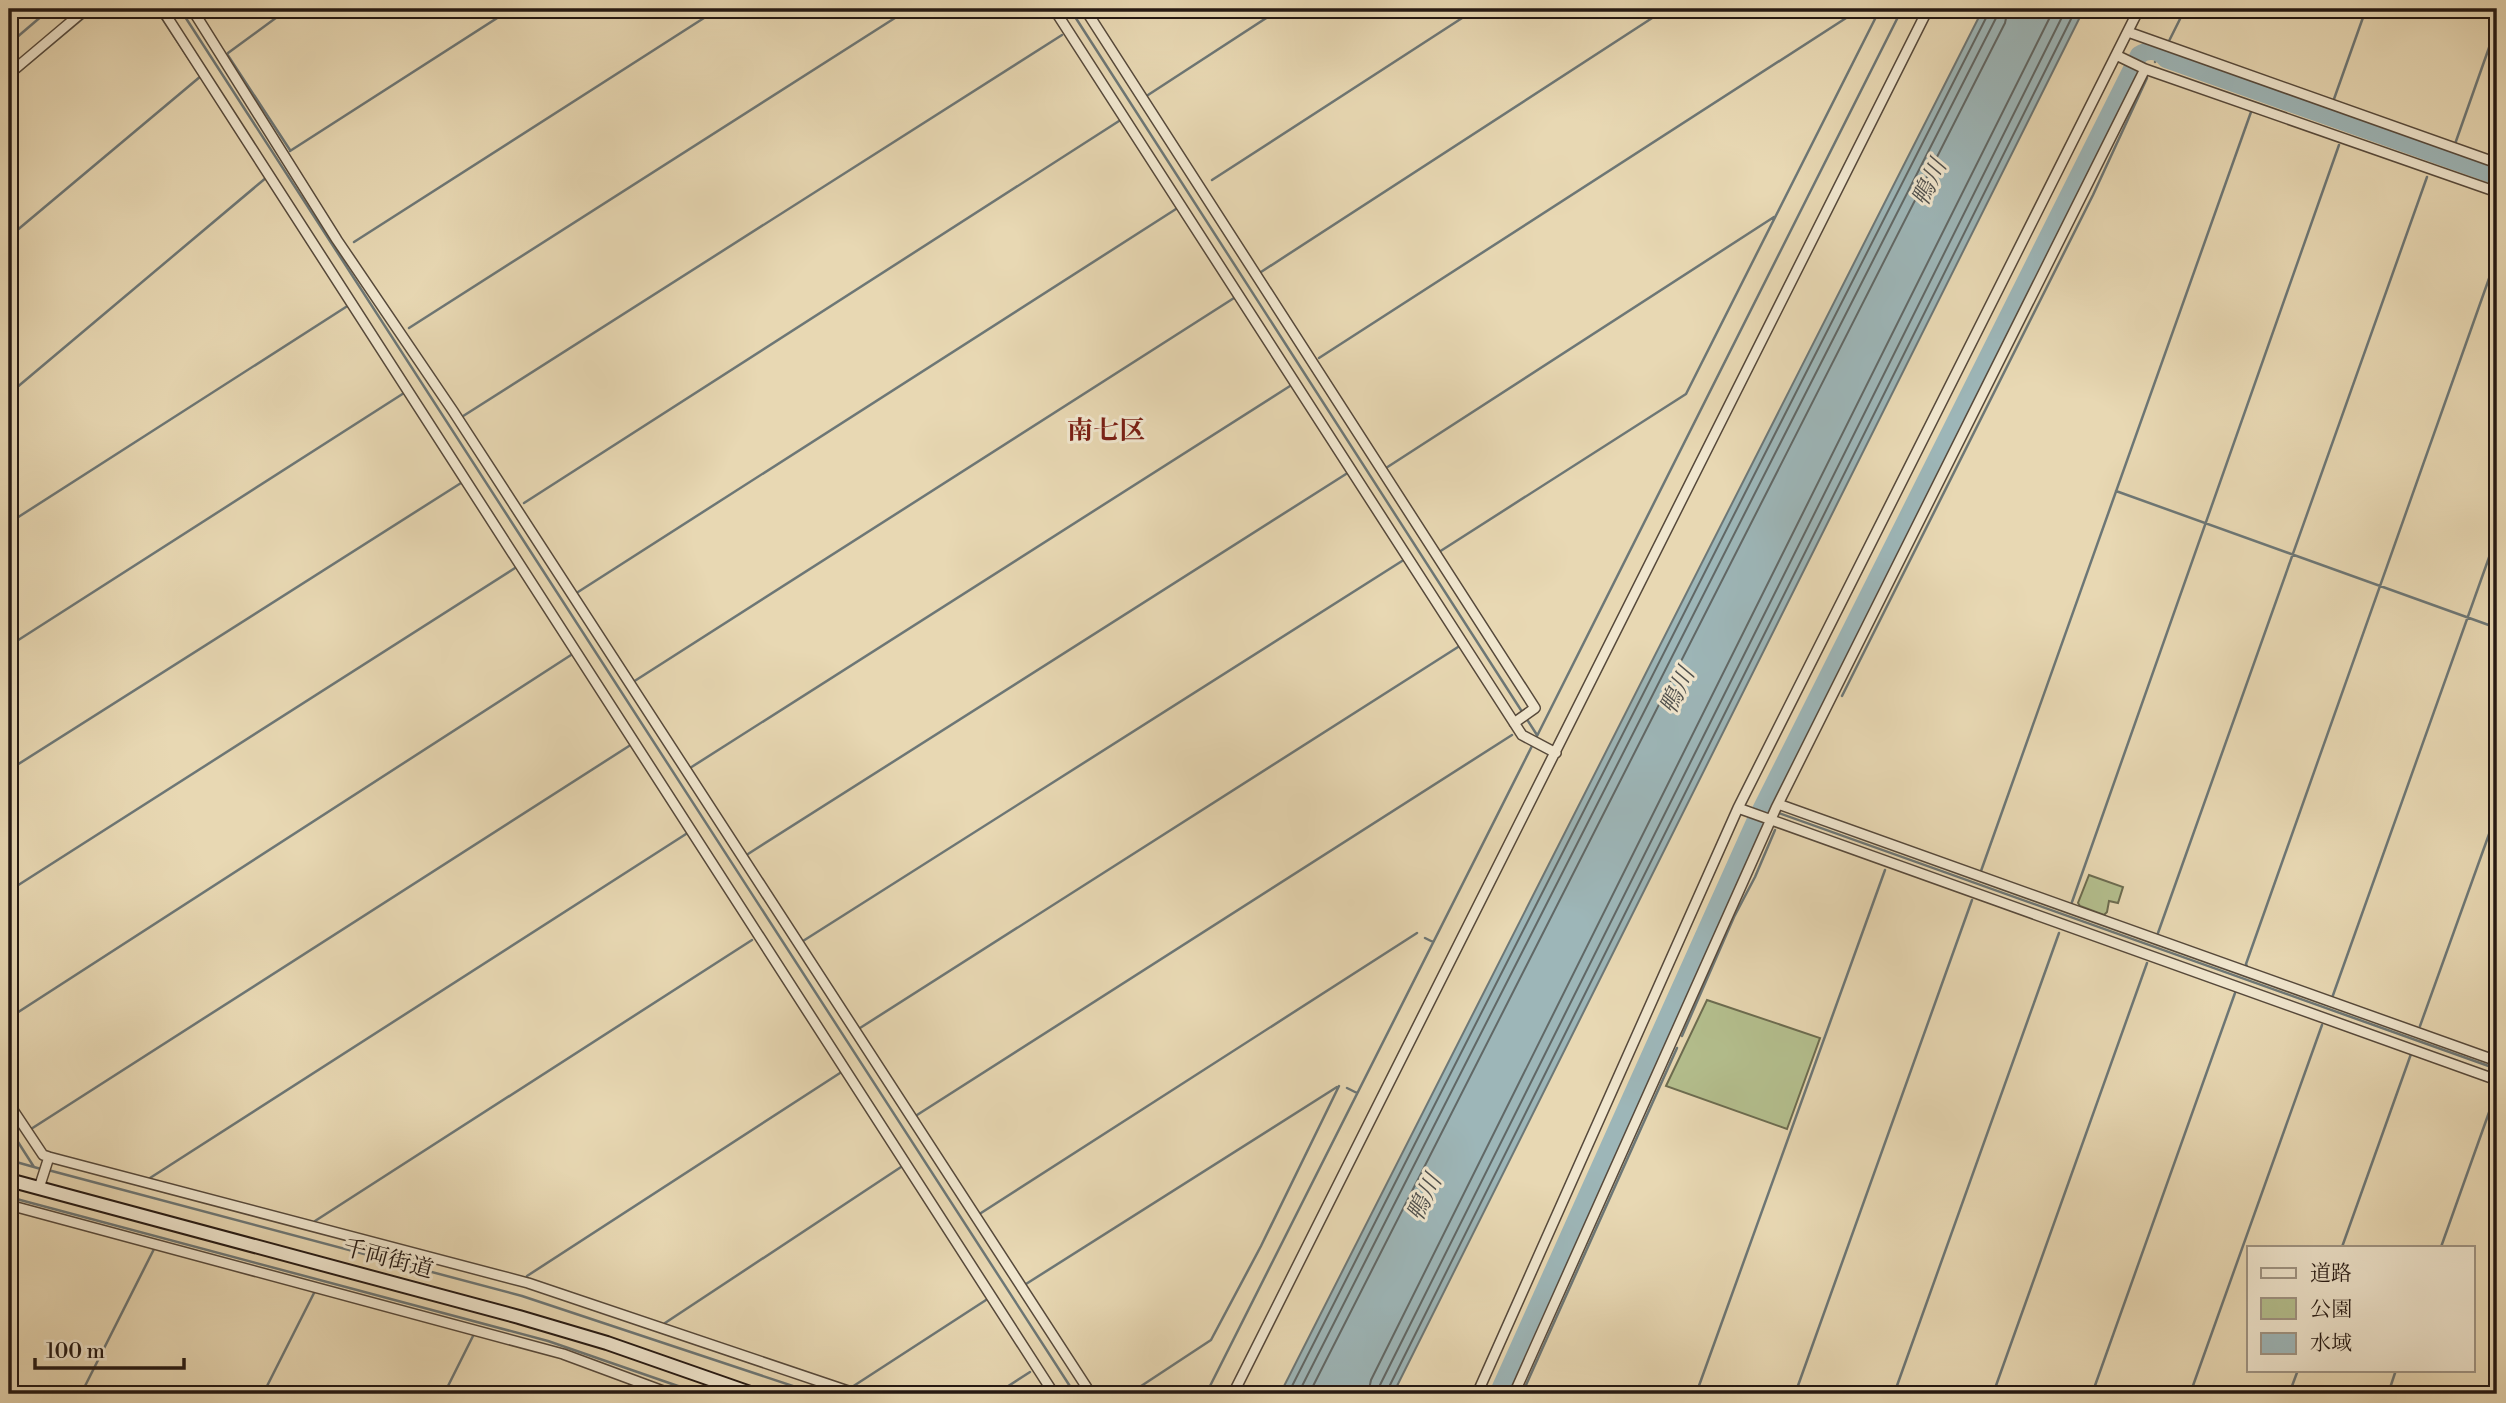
<svg xmlns="http://www.w3.org/2000/svg" width="2506" height="1403" font-family="'Libre Bodoni','Noto Serif JP',serif">
	<style>
		.green { fill: #b4bf8e; stroke: #6c6c50; stroke-width: 2 }
		.water { fill: #9db6b8; stroke: #6d7776; stroke-width: 2 }
		.lines { fill: none; stroke-linecap: round; stroke-linejoin: round }
		.shore { stroke: #616866; stroke-width: 2 }
		.stream { stroke: #6d7776; stroke-width: 2.5 }
		.river { stroke: #9db6b8; stroke-width: 18 }
		.street-casing { stroke: #56493b; stroke-width: 12 }
		.secondary-casing { stroke: #251913; stroke-width: 16 }
		.street { stroke: #f0e6ce; stroke-width: 9 }
		.secondary { stroke: #f0e6ce; stroke-width: 12 }
		.labels { text-anchor: middle; dominant-baseline: central; stroke-width: 6; stroke-linejoin: round; paint-order: stroke }
		.street-label { font-size: 23px; fill: #251913; stroke: #f0e6ce }
		.water-label { font-size: 24px; font-style: italic; fill: #4f504d; stroke: #f0e6ce }
		.quarter-label { font-size: 26px; font-weight: bold; fill: #7a1f14; stroke: #f0e6ce }
	</style>
	<rect width="100%" height="100%" fill="#e8d8b3"/>
	<filter id="stains"><feTurbulence type="fractalNoise" baseFrequency=".00286" numOctaves="4"/><feColorMatrix values="0 0 0 0 .2 0 0 0 0 .09 0 0 0 0 .02 0 0 0 .5 -.17"/></filter>
	<radialGradient id="worn" r=".72"><stop offset=".6" stop-color="#630" stop-opacity="0"/><stop offset="1" stop-color="#630" stop-opacity=".3"/></radialGradient>
	<path class="green" d="M2089,875L2123,887L2118,903L2109,901L2107,912L2104,915L2080,906L2078,903Z
		M1707,1000L1820,1038L1787,1129L1666,1086Z"/>
	<path class="water" d="M1983,9H2084L1393,1394H1280Z"/>
	<g class="lines">
		<path class="shore" d="M1288,1394L1988,14L1989,9
			M1298,1394L1996,18L1997,9
			M1309,1394L2005,23L2008,9
			M1368,1394L1371,1380L2054,9
			M1378,1394L1380,1385L2066,9
			M1387,1394L1388,1389L2076,9"/>
		<path class="stream" d="M156,9L191,62
			M180,9L1075,1394
			M1070,9L1537,735
			M2169,41L2185,9
			M9,44L50,9
			M228,53L288,9
			M227,54L290,150
			M2162,55L2164,51
			M2155,62L2159,54
			M9,80L94,9
			M2257,93L2258,90
			M1148,95L1280,9
			M2334,99L2366,9
			M2328,116L2329,111
			M2346,126L2347,123
			M2455,144L2497,25
			M290,151L511,9
			M2435,157L2436,154
			M2449,159L2451,155
			M1212,180L1476,9
			M9,237L201,76
			M354,242L718,9
			M1261,272L1666,9
			M409,328L909,9
			M1319,358L1860,9
			M9,394L267,177
			M460,418L1062,35
			M1386,468L1774,217
			M2116,491L2497,628
			M524,503L1119,121
			M9,523L349,305
			M1439,552L1686,394L1880,9
			M578,592L1176,209
			M9,646L404,393
			M633,682L1234,298
			M1842,696L2093,195L2147,78
			M1536,738L1902,9
			M690,768L1290,386
			M9,770L461,483
			M1762,807L2497,1069
			M748,854L1346,474
			M1981,871L2251,112
			M9,891L515,568
			M2072,902L2339,145
			M2158,933L2427,177
			M1425,938L1433,942
			M803,941L1402,561
			M2247,967L2246,964L2497,256
			M2332,998L2497,535
			M9,1018L571,655
			M2420,1026L2497,812
			M860,1028L1458,647
			M1682,1036L1734,917L1755,877L1775,830
			M1347,1088L1357,1093
			M917,1115L1512,735
			M9,1128L34,1167
			M31,1129L629,746
			M9,1160L41,1169
			M48,1170L522,1296L817,1394
			M150,1178L686,834
			M9,1197L548,1341L701,1394
			M981,1213L1417,933
			M315,1221L752,940
			M2342,1247L2411,1054
			M2441,1247L2497,1090
			M527,1276L840,1073
			M1026,1284L1337,1087
			M665,1323L901,1167
			M852,1387L986,1300
			M81,1394L154,1249
			M263,1394L314,1293
			M444,1394L474,1334
			M625,1394L630,1384
			M996,1394L1030,1372
			M1129,1394L1211,1340L1261,1246L1339,1086
			M1206,1394L1533,744
			M1522,1394L1677,1048
			M1696,1394L1885,870
			M1795,1394L1972,900
			M1894,1394L2059,933
			M1993,1394L2147,963
			M2092,1394L2235,993
			M2190,1394L2322,1025
			M2289,1394L2298,1370
			M2388,1394L2396,1370
			M2487,1394L2497,1365"/>
		<path class="river" d="M1498,1394L1755,822L2139,55C2148,49 2159,50 2166,59L2497,176"/>
		<defs>
			<path id="street" d="M162,9L1054,1394
				M192,9L337,240L453,411L1091,1394
				M1054,9L1522,735L1556,753
				M1085,9L1535,708L1514,723
				M2128,32L2497,163
				M2116,55L2145,69L2497,192
				M9,74L86,9
				M1778,804L2497,1061
				M1738,808L2497,1080
				M9,1104L43,1155L49,1157L528,1283L857,1394
				M39,1188L49,1157
				M9,1205L563,1354L671,1394
				M1233,1394L1928,9
				M1477,1394L1738,808L2139,9
				M1514,1394L1776,808L2145,69"/>
			<path id="secondary" d="M9,1180L519,1317L607,1343L753,1394"/>
		</defs>
		<use href="#street" class="street-casing"/>
		<use href="#secondary" class="secondary-casing"/>
		<use href="#street" class="street"/>
		<use href="#secondary" class="secondary"/>
	</g>
	<g class="labels">
		<g class="street-label">
			<text transform="translate(388 1259) rotate(15)">千両街道</text>
		</g>
		<g class="water-label">
			<text transform="translate(1930 183) rotate(-64)">鴨川</text>
			<text transform="translate(1678 691) rotate(-64)">鴨川</text>
			<text transform="translate(1425 1198) rotate(-64)">鴨川</text>
		</g>
		<g class="quarter-label">
			<text x="1106" y="431">南七区</text>
		</g>
	</g>
	<rect width="2506" height="1403" fill="none" stroke="#e8d8b3" stroke-width="35"/>
	<rect x="10" y="10" width="2485" height="1382" fill="none" stroke="#251913" stroke-width="3.5"/>
	<rect x="18" y="18" width="2471" height="1368" fill="none" stroke="#251913" stroke-width="2"/>
	<rect x="2247" y="1246" width="228" height="126" fill="#f0e6ce" stroke="#9f9483" stroke-width="2"/>
	<rect x="2261" y="1268" width="35" height="10" fill="#f0e6ce" stroke="#9f9483" stroke-width="2"/>
	<text x="2310" y="1280" font-size="21" fill="#251913">道路</text>
	<rect x="2261" y="1298" width="35" height="21" fill="#b4bf8e" stroke="#9f9483" stroke-width="2"/>
	<text x="2310" y="1316" font-size="21" fill="#251913">公園</text>
	<rect x="2261" y="1333" width="35" height="21" fill="#9db6b8" stroke="#9f9483" stroke-width="2"/>
	<text x="2310" y="1350" font-size="21" fill="#251913">水域</text>
	<path d="M35 1358v10h149v-10" fill="none" stroke="#251913" stroke-width="3.5"/>
	<text x="46" y="1358" font-size="21" fill="#251913" stroke="#f0e6ce" stroke-width="5" paint-order="stroke">100 m</text>
	<rect width="100%" height="100%" filter="url(#stains)"/>
	<rect width="100%" height="100%" fill="url(#worn)"/>
</svg>
